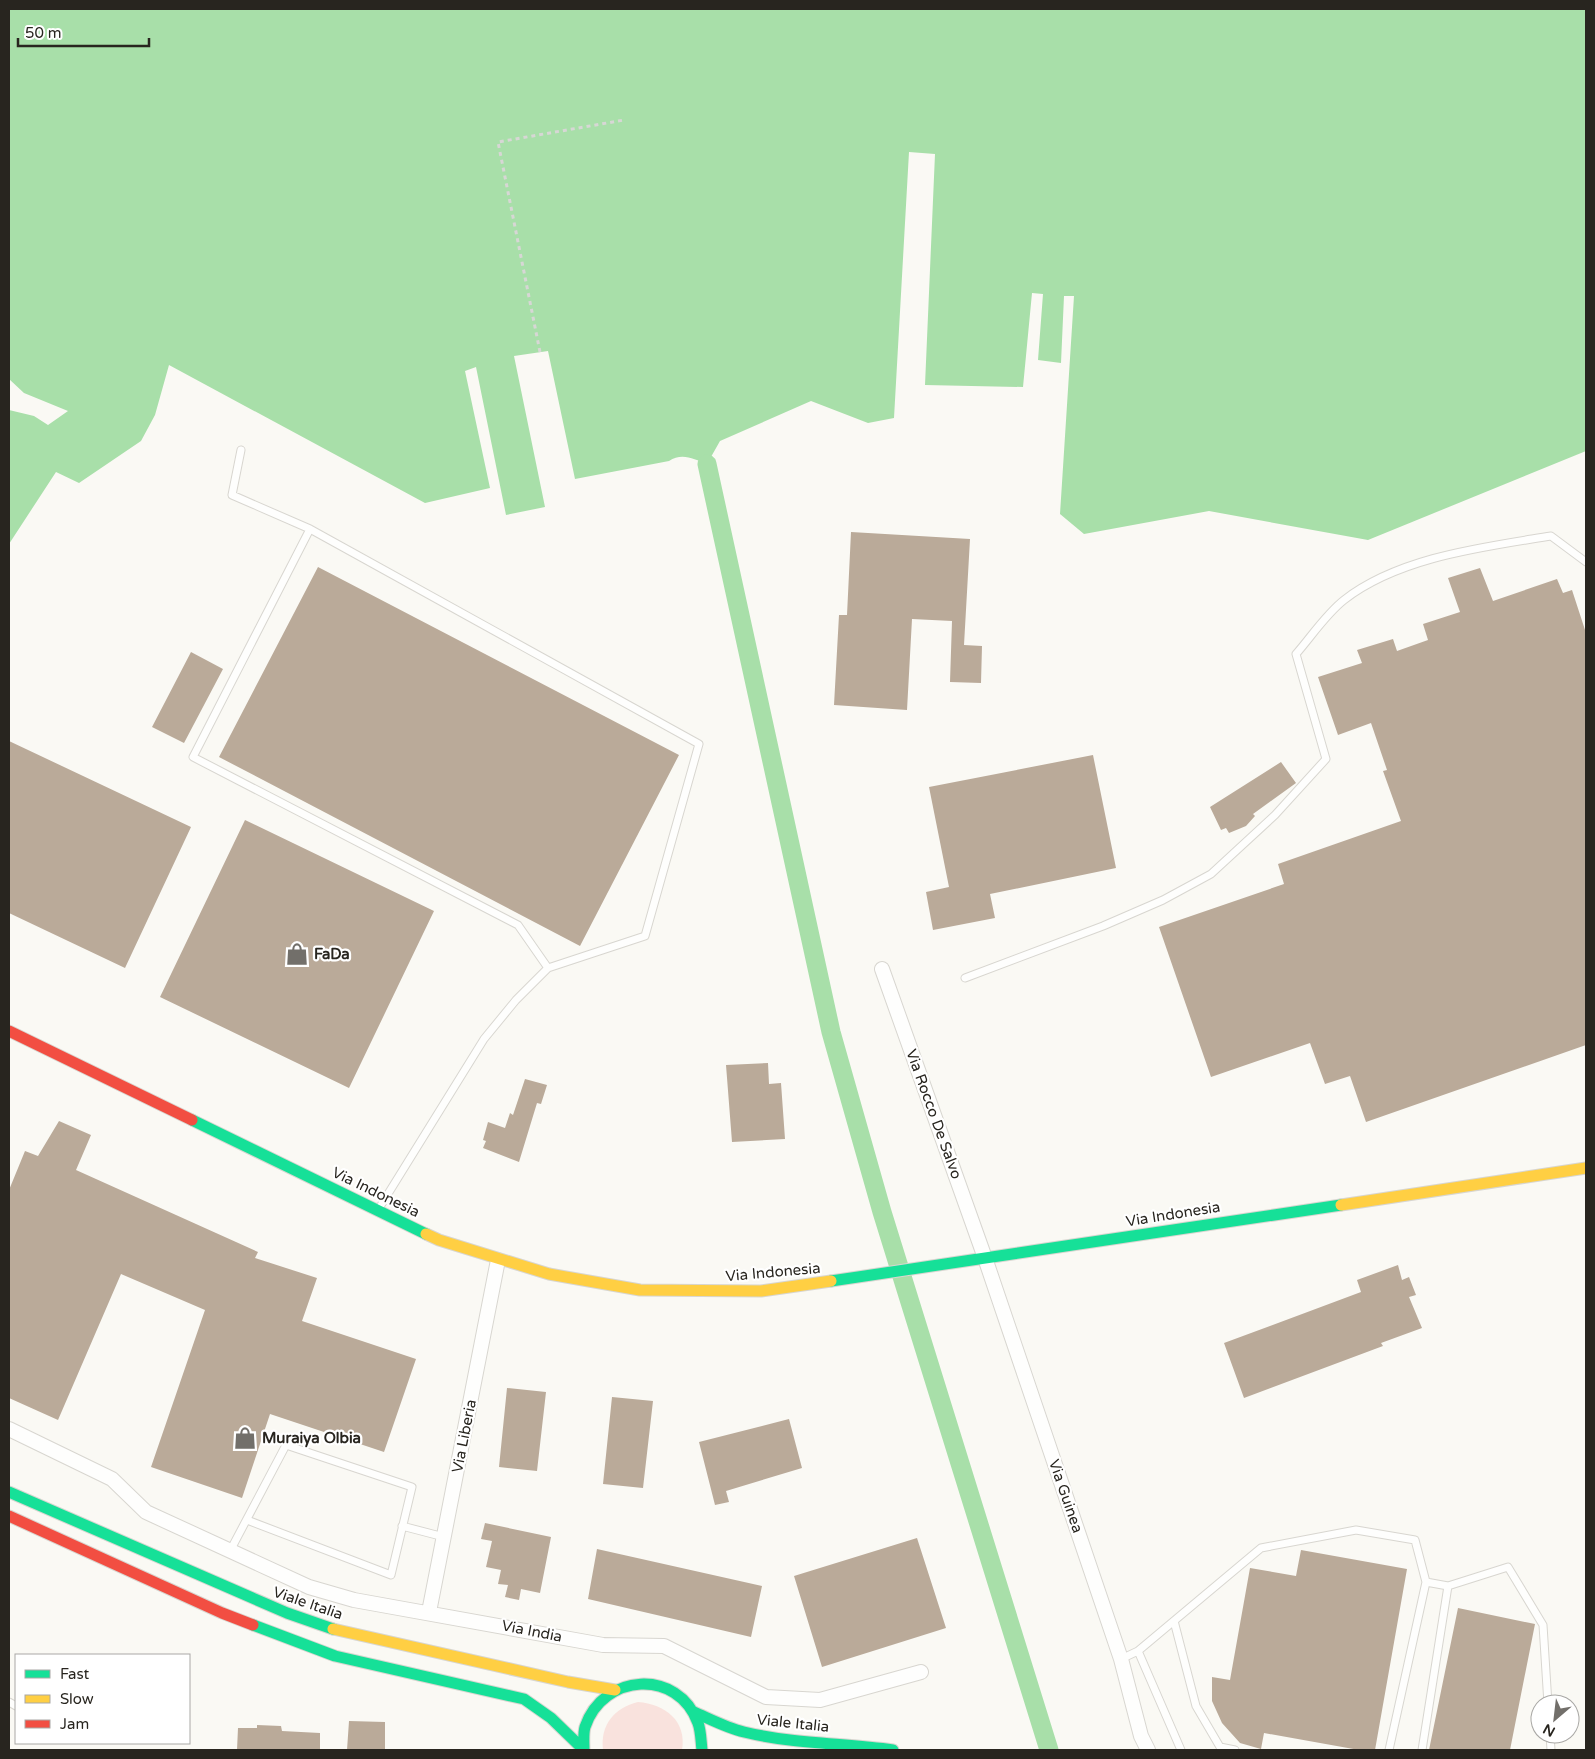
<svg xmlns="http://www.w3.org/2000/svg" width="1595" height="1759" font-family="'Varela Round',sans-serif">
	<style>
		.green { fill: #f9e2dd }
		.water { fill: #a8dfa9 }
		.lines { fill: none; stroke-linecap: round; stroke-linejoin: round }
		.canal { stroke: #a8dfa9; stroke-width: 19 }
		.building { fill: #baaa99 }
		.lane-casing { stroke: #d8d6d0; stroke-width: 9 }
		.street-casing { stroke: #d8d6d0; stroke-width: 16 }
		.fast-casing { stroke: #d8d6d0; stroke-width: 13 }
		.slow-casing { stroke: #d8d6d0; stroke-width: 13 }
		.jam-casing { stroke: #d8d6d0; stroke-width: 13 }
		.path { stroke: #d7d7d5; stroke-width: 3; stroke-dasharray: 4 4; stroke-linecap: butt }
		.lane { stroke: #fefefd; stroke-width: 7 }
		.street { stroke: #fefefd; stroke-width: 14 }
		.fast { stroke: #16e098; stroke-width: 11 }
		.slow { stroke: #ffcf43; stroke-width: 11 }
		.jam { stroke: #f24e42; stroke-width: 11 }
		.labels { text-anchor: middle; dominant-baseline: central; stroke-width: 4.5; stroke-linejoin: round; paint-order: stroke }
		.poi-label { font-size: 15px; font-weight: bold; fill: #28251f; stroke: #fff; text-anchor: start }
		.street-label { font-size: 15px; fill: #28251f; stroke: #fff }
	</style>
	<rect width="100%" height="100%" fill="#faf9f4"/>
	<path class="green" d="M638,1702C665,1704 687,1721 682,1750H603C600,1725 614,1708 638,1702Z"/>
	<path class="water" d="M9,9H1586V451L1368,540L1209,511L1084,534L1060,514L1074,296H1064L1061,363L1038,360L1043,294L1032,293L1023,387L925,385L935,154L909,152L894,418L868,423L811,401L720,441L707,464C694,459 682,452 669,461L575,479L548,351L514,356L545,507L506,515L476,367L465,371L490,488L425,503L169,365L155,415L141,441L79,483L56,472L9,544V410L34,416L48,425L68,411L24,393L9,379Z"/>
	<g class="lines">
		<path class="canal" d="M707,464L831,1032L882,1212L1049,1750"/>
	</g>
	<path class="building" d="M851,532L970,539L964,645L982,646L981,683L950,682L952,621L912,619L907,710L834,705L839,615H847Z
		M318,567L679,755L580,946L219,757Z
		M1480,568L1493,601L1557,579L1563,593L1572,590L1586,633V1045L1366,1122L1350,1076L1325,1084L1310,1043L1211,1077L1159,927L1284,884L1278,864L1401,821L1383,771L1387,770L1371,723L1338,735L1318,677L1362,663L1357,650L1393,639L1397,651L1428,640L1423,624L1460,612L1448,578Z
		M191,652L223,669L184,743L152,727Z
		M9,741L191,827L125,968L9,913Z
		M1093,755L1116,868L990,894L995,918L933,930L926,892L949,887L929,787Z
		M1281,762L1296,783L1253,814L1255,816L1246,826L1229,833L1226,828L1221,830L1210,807Z
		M245,820L434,911L349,1088L160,997Z
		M768,1063L769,1084L781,1083L785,1139L732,1142L726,1065Z
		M525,1079L547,1085L541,1104L537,1103L519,1162L483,1148L486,1141L483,1140L488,1122L505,1128L510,1113L513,1115Z
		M59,1121L91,1135L76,1170L258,1252L255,1258L317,1278L302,1321L416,1359L384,1452L270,1414L242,1498L151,1467L205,1310L121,1274L58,1420L9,1398V1190L25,1151L38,1156Z
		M1398,1265L1402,1280L1409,1277L1416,1295L1409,1297L1422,1328L1381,1343L1383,1346L1244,1398L1224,1343L1361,1292L1357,1280Z
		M507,1388L546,1392L537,1471L499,1467Z
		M612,1397L653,1401L643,1488L603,1484Z
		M789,1419L802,1468L726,1491L729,1502L715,1505L699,1442Z
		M485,1523L551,1537L540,1593L521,1589L519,1600L505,1597L508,1585L498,1584L501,1570L486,1567L492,1541L481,1539Z
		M917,1538L946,1628L822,1667L794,1576Z
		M597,1549L762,1586L751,1637L588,1599Z
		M1301,1550L1407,1569L1375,1750H1359L1264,1733L1261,1749L1240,1743L1222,1723L1212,1701V1677L1230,1680L1250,1568L1296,1576Z
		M1458,1608L1535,1624L1510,1750H1429Z
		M349,1721L385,1722V1750H347Z
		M257,1725L281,1726L282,1731L320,1733V1750H237L238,1728H257Z"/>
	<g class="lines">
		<defs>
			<path id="lane" d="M241,450L232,495L310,529L193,757L518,925L548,968
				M310,529L699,744L645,936L548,968L516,1000L484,1039L378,1210
				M965,978L1103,926L1163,900L1211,874L1275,815L1326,759L1296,654C1311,637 1326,614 1344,600C1399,557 1484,547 1551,536L1586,562
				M402,1526L444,1537
				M230,1551L286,1445L412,1487L391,1575L247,1520
				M1174,1621L1196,1706L1220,1747L1235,1750
				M1138,1651L1181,1750
				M1121,1659L1138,1651L1261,1548L1356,1530L1415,1540L1426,1582L1448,1586
				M9,1702L16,1706
				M1550,1734L1551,1750
				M1389,1750L1426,1582
				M1422,1750L1448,1586L1508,1567L1543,1625L1548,1704"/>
			<path id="street" d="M882,969L985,1258L1121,1659L1141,1736L1148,1750
				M9,1429L112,1479L146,1512L309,1587L354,1600L603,1645L664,1646L766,1697L820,1700L921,1672
				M429,1612L498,1260"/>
			<path id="fast" d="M192,1120L426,1234
				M831,1281L1341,1205
				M9,1492L287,1613L333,1629
				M253,1625L335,1656L524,1699L551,1718L584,1750
				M694,1712C710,1719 727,1728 744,1732C793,1744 844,1743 893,1750
				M584,1750C584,1743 583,1734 585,1727C603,1673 678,1668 698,1723C701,1731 701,1742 702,1750"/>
			<path id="slow" d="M1341,1205L1586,1168
				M426,1234L439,1240L549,1274L640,1290L761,1291L831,1281
				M333,1629L568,1682L615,1690"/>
			<path id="jam" d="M9,1031L192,1120
				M9,1516L222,1613L253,1625"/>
		</defs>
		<use href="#lane" class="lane-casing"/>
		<use href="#street" class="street-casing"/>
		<use href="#fast" class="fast-casing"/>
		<use href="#slow" class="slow-casing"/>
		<use href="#jam" class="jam-casing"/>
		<path class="path" d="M540,352L498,142L624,120"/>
		<use href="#lane" class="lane"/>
		<use href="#street" class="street"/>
		<use href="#fast" class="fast"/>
		<use href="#slow" class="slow"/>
		<use href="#jam" class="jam"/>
	</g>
	<defs>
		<symbol id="shop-bare" viewBox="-9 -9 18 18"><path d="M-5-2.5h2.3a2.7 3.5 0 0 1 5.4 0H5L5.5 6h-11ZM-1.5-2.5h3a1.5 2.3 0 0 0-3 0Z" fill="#726f6a" stroke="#fff" stroke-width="2.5" paint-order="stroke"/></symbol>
	</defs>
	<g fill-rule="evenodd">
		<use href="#shop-bare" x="281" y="938" width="32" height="32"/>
		<use href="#shop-bare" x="229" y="1422" width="32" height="32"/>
	</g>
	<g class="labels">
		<g class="poi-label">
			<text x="314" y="954">FaDa</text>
			<text x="262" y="1438">Muraiya Olbia</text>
		</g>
		<g class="street-label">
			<text transform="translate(934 1114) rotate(70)">Via Rocco De Salvo</text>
			<text transform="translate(376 1192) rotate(26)">Via Indonesia</text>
			<text transform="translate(1173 1214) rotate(-9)">Via Indonesia</text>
			<text transform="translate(773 1272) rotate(-5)">Via Indonesia</text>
			<text transform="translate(464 1436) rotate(-79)">Via Liberia</text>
			<text transform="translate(1066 1496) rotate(71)">Via Guinea</text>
			<text transform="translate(308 1603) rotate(19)">Viale Italia</text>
			<text transform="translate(532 1631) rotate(11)">Via India</text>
			<text transform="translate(793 1723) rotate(6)">Viale Italia</text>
		</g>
	</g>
	<rect width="1595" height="1759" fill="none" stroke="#28251f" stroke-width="20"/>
	<rect x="15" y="1654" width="175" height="90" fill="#ffffff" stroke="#a9a8a5"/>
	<rect x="25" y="1670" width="25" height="8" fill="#16e098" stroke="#a9a8a5"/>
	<text x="60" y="1679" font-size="15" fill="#28251f">Fast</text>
	<rect x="25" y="1695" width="25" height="8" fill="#ffcf43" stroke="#a9a8a5"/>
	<text x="60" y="1704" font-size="15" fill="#28251f">Slow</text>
	<rect x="25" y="1720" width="25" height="8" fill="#f24e42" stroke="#a9a8a5"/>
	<text x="60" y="1729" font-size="15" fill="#28251f">Jam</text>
	<g transform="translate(1555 1719) rotate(208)"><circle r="24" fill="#ffffff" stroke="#a9a8a5"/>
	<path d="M0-4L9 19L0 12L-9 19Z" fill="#726f6a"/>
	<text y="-8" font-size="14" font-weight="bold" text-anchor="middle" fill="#28251f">N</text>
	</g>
	<path d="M18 38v8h131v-8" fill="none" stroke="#28251f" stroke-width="2.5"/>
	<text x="25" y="38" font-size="15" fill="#28251f" stroke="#ffffff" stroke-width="4" paint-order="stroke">50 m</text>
</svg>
